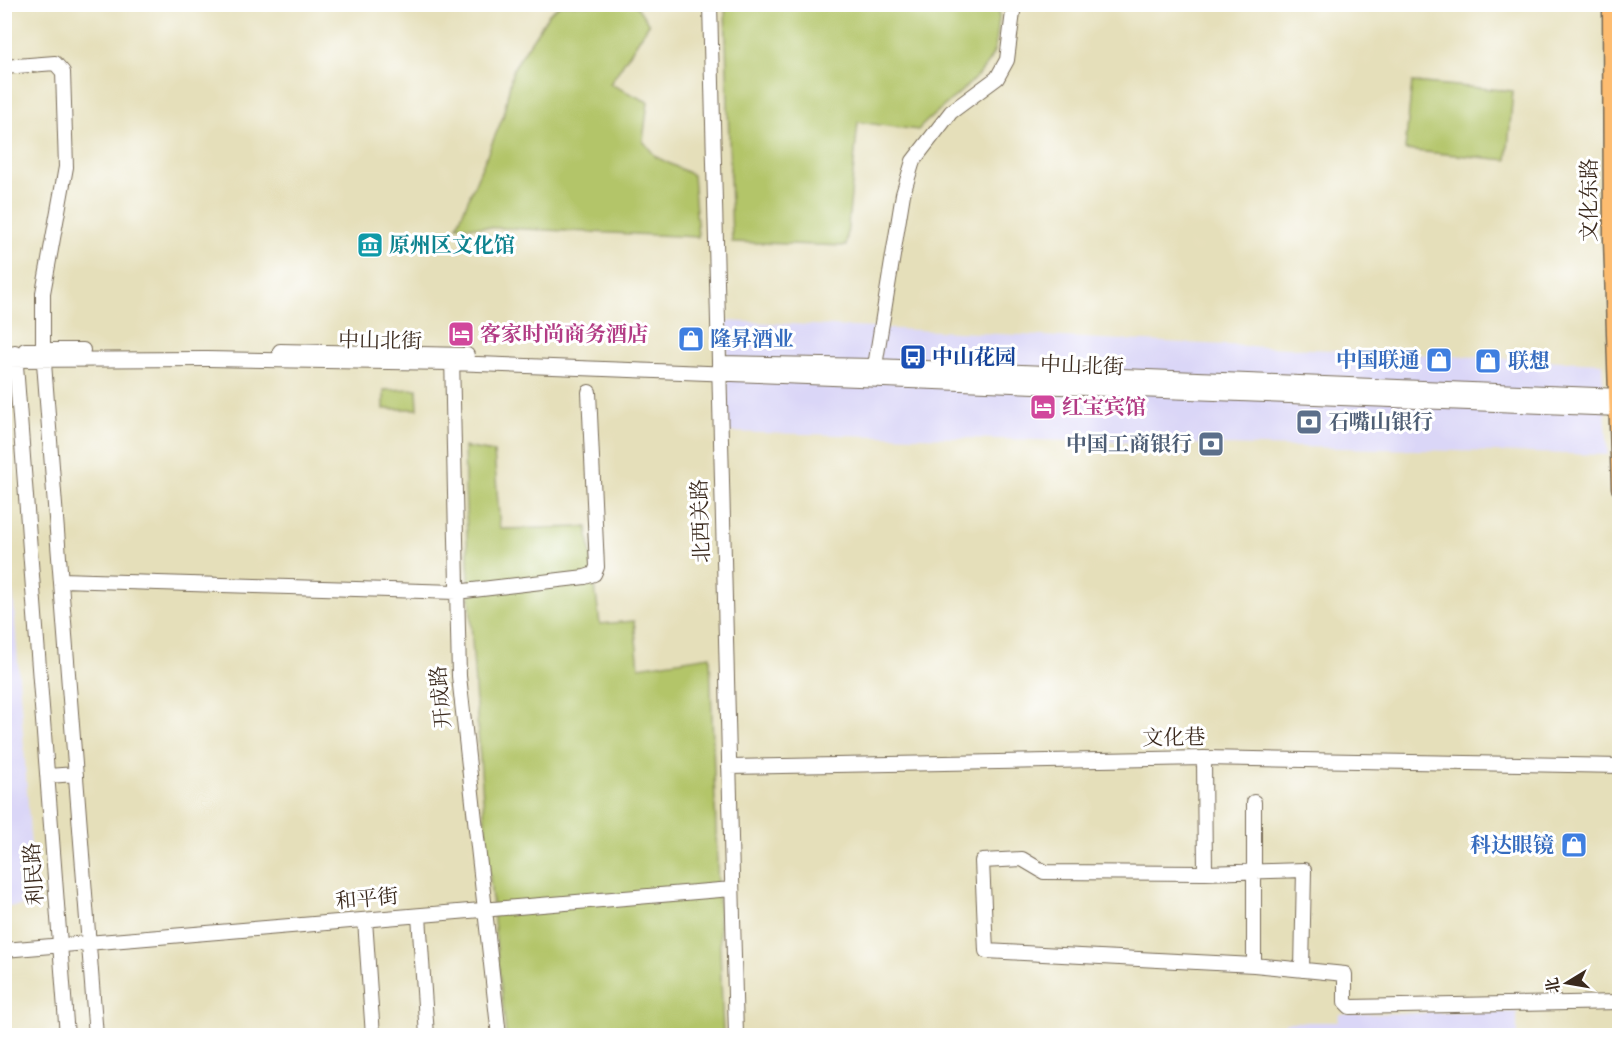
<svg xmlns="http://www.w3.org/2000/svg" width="1624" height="1040" font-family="Cardo,'Noto Serif SC',serif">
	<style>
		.built { fill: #dad6f7 }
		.green { fill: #b3c569; stroke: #777844; stroke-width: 1.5 }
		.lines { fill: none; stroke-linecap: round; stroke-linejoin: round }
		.minor-casing { stroke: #766955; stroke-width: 16 }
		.major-casing { stroke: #766955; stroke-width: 19 }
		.minor { stroke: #fff; stroke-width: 14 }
		.major { stroke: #fdbc6f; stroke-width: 16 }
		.labels { text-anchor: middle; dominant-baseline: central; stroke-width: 6; stroke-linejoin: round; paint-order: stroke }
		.street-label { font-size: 21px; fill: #3b2a1e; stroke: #fff }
		.culture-label { font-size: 21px; font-weight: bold; fill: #0d838f; stroke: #fff; text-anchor: start }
		.hotel-label { font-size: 21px; font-weight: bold; fill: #b23c85; stroke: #fff; text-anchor: start }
		.shop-label { font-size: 21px; font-weight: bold; fill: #366cbe; stroke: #fff; text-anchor: start }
		.transit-label { font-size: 21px; font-weight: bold; fill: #164399; stroke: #fff; text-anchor: start }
		.service-label { font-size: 21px; font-weight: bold; fill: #4e5e75; stroke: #fff; text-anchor: start }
	</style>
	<rect width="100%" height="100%" fill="#fff"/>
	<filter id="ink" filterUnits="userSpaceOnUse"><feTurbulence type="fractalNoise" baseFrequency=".0167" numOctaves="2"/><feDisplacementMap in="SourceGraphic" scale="12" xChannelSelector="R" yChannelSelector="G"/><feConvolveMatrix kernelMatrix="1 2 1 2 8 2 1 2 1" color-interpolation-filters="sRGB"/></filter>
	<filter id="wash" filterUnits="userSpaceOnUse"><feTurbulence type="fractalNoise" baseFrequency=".008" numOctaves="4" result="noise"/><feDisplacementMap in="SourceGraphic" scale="24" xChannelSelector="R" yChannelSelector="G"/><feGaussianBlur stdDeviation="1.35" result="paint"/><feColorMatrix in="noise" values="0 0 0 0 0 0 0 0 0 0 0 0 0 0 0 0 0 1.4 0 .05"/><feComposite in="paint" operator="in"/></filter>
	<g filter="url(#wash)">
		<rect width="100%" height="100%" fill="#e5dfba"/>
		<path class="built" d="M727,321L1602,363L1608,455L728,432Z
			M13,592L35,905L5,907L4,593Z
			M1517,1012V1035H1285V1022H1338L1339,1014Z"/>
		<path class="green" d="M560,5H636L649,24L610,84L648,102L643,141L656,157L693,175L698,237L457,226L503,117L513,69L549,14Z
			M725,5V4L1000,5C999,18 998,33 995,47C989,76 938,107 918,130L858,122L846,246L732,242Z
			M1412,82L1513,91L1507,160L1405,150Z
			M417,389L418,409H384V390Z
			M464,447L494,452L500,529L587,527L600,624L634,621L639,667L710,656L723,1035H506C484,840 469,644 464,447Z"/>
	</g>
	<g filter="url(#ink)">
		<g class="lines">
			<defs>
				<path id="minor" d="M710,4L736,1036
					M4,67L55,63L63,72L66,167L43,293V350L96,1036
					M25,350H83
					M280,351L467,355
					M15,352L67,1036
					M452,356L459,676L499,1036
					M4,360L207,359L452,363L1620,409
					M720,363L875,366L1620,396
					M875,366L903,194L913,161L951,112L997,78L1007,60L1014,4
					M61,580L456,592L585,577L594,574L597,567L589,392
					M1204,758L1205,873L1044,872L1022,859L982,861L986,951L1254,965L1345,974V1002L1350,1007L1620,1002
					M729,767L1204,758L1620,766
					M48,776L76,774
					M1205,873L1304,870L1302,970
					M419,916L427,1036
					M365,920L373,1036
					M4,950L732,889
					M1254,965V802"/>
				<path id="major" d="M1611,4L1612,240L1620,488"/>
			</defs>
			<use href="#minor" class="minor-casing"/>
			<use href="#major" class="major-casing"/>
			<use href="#minor" class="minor"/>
			<use href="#major" class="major"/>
		</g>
	</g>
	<defs>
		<symbol id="museum-square" viewBox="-11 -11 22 22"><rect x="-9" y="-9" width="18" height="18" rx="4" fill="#0f9aa8" stroke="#fff"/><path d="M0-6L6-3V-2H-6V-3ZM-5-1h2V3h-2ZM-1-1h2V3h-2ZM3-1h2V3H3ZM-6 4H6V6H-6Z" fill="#fff"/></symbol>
		<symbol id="hotel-square" viewBox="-11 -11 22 22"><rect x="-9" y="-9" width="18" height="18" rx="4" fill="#d1479c" stroke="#fff"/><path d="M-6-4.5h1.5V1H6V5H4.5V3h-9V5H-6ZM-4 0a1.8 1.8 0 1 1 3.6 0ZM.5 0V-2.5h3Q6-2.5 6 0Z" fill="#fff"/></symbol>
		<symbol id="shop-square" viewBox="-11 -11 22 22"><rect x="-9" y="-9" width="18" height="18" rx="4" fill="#3f7fe0" stroke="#fff"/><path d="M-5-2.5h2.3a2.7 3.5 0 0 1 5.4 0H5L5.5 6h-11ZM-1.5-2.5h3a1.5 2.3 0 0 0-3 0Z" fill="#fff"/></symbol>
		<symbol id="bus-square" viewBox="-11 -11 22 22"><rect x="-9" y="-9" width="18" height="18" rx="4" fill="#1a4fb4" stroke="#fff"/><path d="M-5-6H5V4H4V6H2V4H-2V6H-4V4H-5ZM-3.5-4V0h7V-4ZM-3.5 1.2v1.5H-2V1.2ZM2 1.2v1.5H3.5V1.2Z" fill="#fff"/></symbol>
		<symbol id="bank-square" viewBox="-11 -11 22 22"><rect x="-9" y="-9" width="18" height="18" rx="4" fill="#5c6f8a" stroke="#fff"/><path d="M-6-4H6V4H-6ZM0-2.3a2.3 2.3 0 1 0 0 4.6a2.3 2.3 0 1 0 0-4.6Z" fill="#fff"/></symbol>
	</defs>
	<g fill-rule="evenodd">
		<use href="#museum-square" x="355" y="230" width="30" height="30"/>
		<use href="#hotel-square" x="446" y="319" width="30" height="30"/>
		<use href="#shop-square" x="676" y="324" width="30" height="30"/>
		<use href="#bus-square" x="898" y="342" width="30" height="30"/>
		<use href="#shop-square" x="1424" y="345" width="30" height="30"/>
		<use href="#shop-square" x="1473" y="346" width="30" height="30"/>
		<use href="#hotel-square" x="1028" y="392" width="30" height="30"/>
		<use href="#bank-square" x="1294" y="407" width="30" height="30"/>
		<use href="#bank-square" x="1196" y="429" width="30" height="30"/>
		<use href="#shop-square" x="1559" y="830" width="30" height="30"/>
	</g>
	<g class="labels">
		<g class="street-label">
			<text transform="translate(1589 200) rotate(-90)">文化东路</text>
			<text transform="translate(380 341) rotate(1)">中山北街</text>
			<text transform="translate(1082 366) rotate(2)">中山北街</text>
			<text transform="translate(701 521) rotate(-92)">北西关路</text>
			<text transform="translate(441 697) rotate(-95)">开成路</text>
			<text transform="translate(1174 738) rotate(-1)">文化巷</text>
			<text transform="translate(34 874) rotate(-94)">利民路</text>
			<text transform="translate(367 899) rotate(-5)">和平街</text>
		</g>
		<g class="culture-label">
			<text x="389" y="245">原州区文化馆</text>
		</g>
		<g class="hotel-label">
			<text x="480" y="334">客家时尚商务酒店</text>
			<text x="1062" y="407">红宝宾馆</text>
		</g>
		<g class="shop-label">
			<text x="710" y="339">隆昇酒业</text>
			<text x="1420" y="360" text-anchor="end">中国联通</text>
			<text x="1508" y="361">联想</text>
			<text x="1554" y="845" text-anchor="end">科达眼镜</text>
		</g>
		<g class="transit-label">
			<text x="932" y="357">中山花园</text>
		</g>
		<g class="service-label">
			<text x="1328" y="422">石嘴山银行</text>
			<text x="1192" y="444" text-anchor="end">中国工商银行</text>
		</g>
	</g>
	<rect width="1624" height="1040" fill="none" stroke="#fff" stroke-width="24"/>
	<g transform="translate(1567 983) rotate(259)" stroke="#ffffff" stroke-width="4.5" paint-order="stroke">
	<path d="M0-4.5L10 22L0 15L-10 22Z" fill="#3b2a1e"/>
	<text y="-9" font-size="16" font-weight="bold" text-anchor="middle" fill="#3b2a1e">北</text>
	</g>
</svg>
